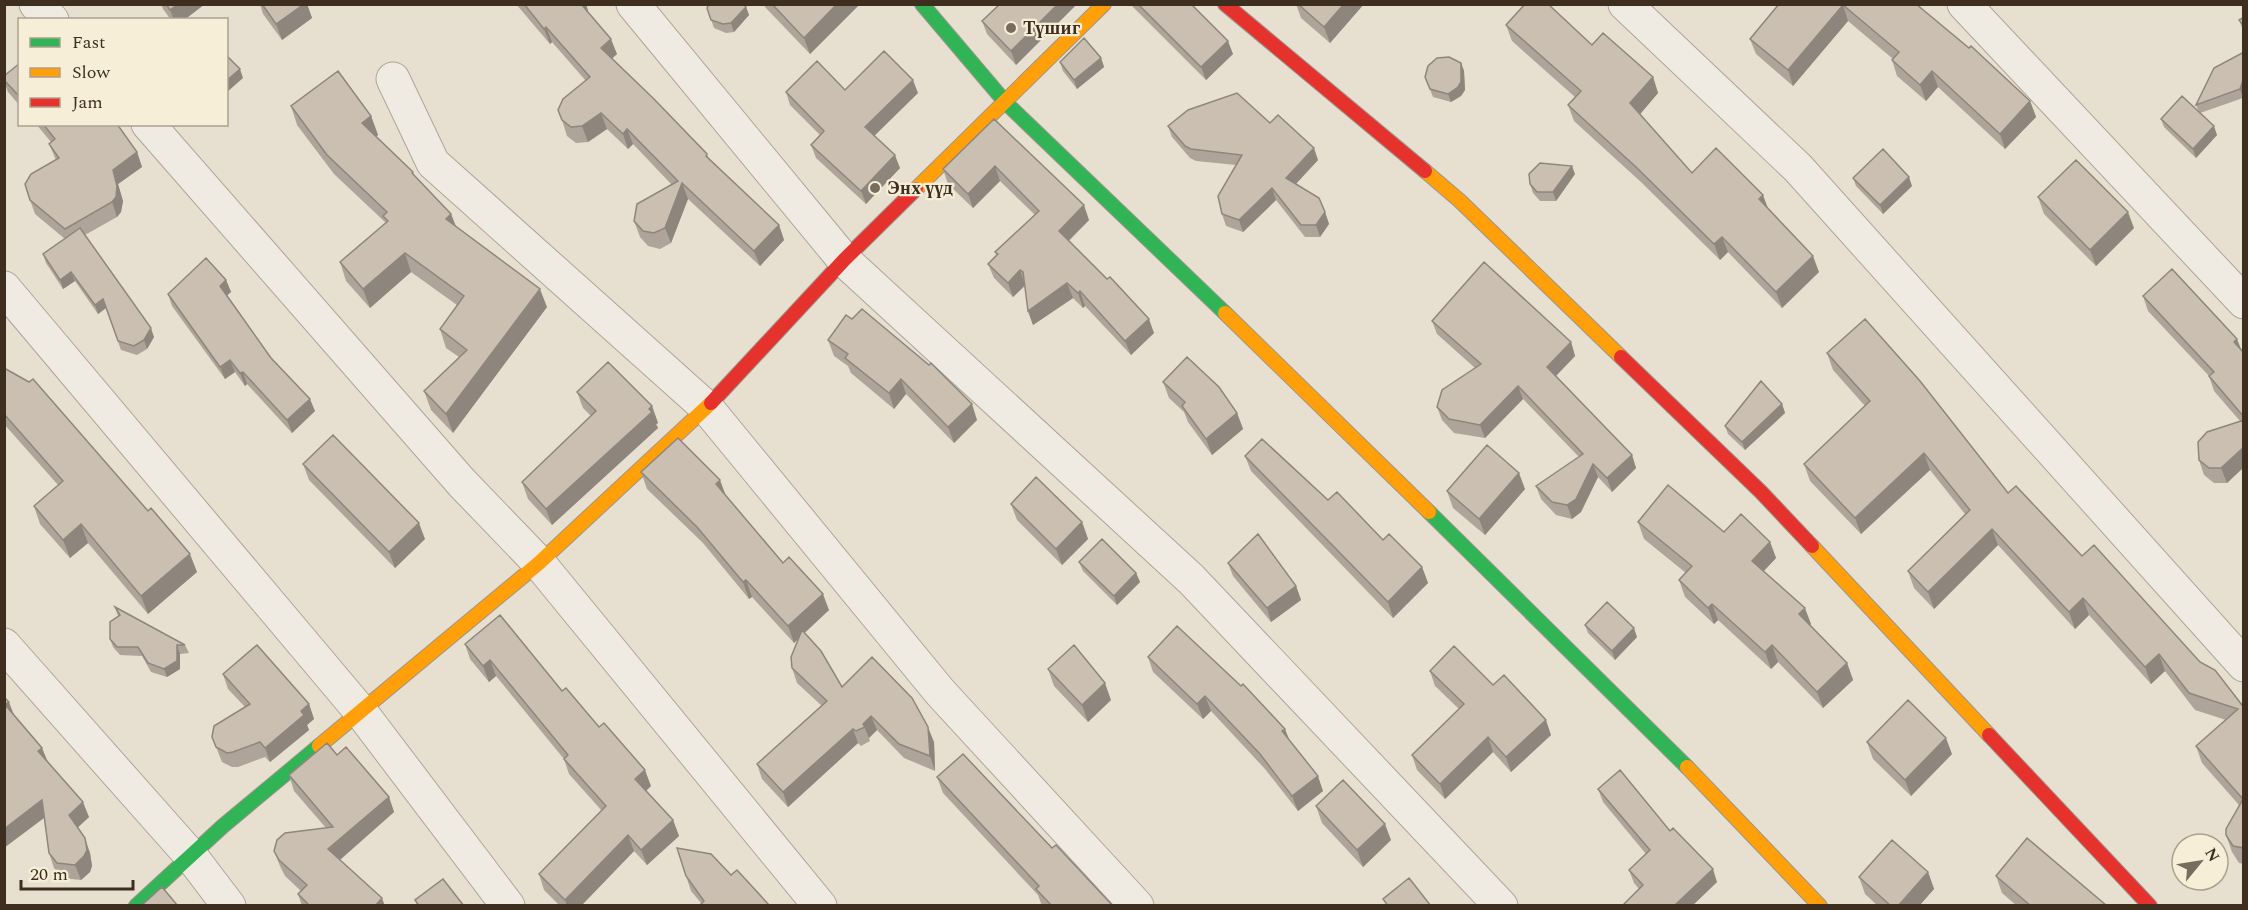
<svg xmlns="http://www.w3.org/2000/svg" width="2248" height="910" font-family="Spectral,serif">
	<style>
		.lines { fill: none; stroke-linecap: round; stroke-linejoin: round }
		.street-casing { stroke: #ada599; stroke-width: 35 }
		.fast-casing { stroke: #9c958a; stroke-width: 16 }
		.slow-casing { stroke: #9c958a; stroke-width: 16 }
		.jam-casing { stroke: #9c958a; stroke-width: 16 }
		.street { stroke: #efebe3; stroke-width: 33 }
		.fast { stroke: #30b455; stroke-width: 14 }
		.slow { stroke: #ff9f0a; stroke-width: 14 }
		.jam { stroke: #e5322d; stroke-width: 14 }
		.wall { fill: #afa499 }
		.shaded-wall { fill: #8e867d }
		.building { fill: #cbbfb2; stroke: #8e867d; stroke-width: 1.5 }
		.poi-dot { fill: #786c5e; stroke: #f7eed8; stroke-width: 2 }
		.labels { text-anchor: middle; dominant-baseline: central; stroke-width: 4.5; stroke-linejoin: round; paint-order: stroke }
		.poi-label { font-size: 18px; font-weight: bold; fill: #3d2e20; stroke: #f7eed8; text-anchor: start }
	</style>
	<rect width="100%" height="100%" fill="#e7e0d1"/>
	<g class="lines">
		<defs>
			<path id="street" d="M36,4L52,20
				M633,4L844,260L1191,579L1501,906
				M1625,4L1798,168L2244,665
				M1964,4L2244,302
				M393,79L433,163L707,408L940,692L1137,906
				M148,124L462,483L539,563L820,906
				M4,288L361,712L508,906
				M4,645L191,856L229,906"/>
			<path id="fast" d="M922,4L1006,103L1225,313
				M1429,512L1687,767
				M136,906L223,826L319,746"/>
			<path id="slow" d="M1425,171L1460,201L1621,357
				M916,189L1104,4
				M1225,313L1429,512
				M1812,546L1989,735
				M319,746L539,563L711,403
				M1687,767L1820,906"/>
			<path id="jam" d="M1225,4L1425,171
				M1621,357L1761,492L1812,546
				M711,403L844,260L916,189
				M1989,735L2150,906"/>
		</defs>
		<use href="#street" class="street-casing"/>
		<use href="#fast" class="fast-casing"/>
		<use href="#slow" class="slow-casing"/>
		<use href="#jam" class="jam-casing"/>
		<use href="#street" class="street"/>
		<use href="#fast" class="fast"/>
		<use href="#slow" class="slow"/>
		<use href="#jam" class="jam"/>
	</g>
	<path class="wall" d="M161,4H205L184,20H171L163,9Z
		M260,4H307L312,18L282,40L263,14Z
		M516,4H586L588,11L587,12L617,54L612,58L707,154L709,159L779,225L784,240L760,266L688,199L671,243L660,249L648,246L640,237L634,221L672,185L633,144L628,149L607,129L588,142L576,143L567,136L562,120L586,81L552,42L550,44Z
		M764,4H860L810,54L765,7Z
		M1000,4H1077L1016,65L987,34L982,21Z
		M1130,4H1191L1233,54L1206,80Z
		M1296,4H1364L1330,43L1301,18Z
		M1779,4H1916L2030,101L2036,117L2005,149L1938,87L1926,101L1897,76L1892,60L1893,59L1848,21L1793,86L1756,54L1750,39Z
		M746,7L749,15L734,32L726,33L714,28L707,8Z
		M2244,17V33L2239,20Z
		M1506,25L1592,45L1653,77L1658,93L1640,114L1692,173L1768,209L1819,272L1782,308L1728,252L1720,260L1642,183L1574,121L1568,105L1575,97L1512,41Z
		M2244,52V95L2243,98L2200,113L2217,135L2196,158L2164,127L2161,119L2199,112L2196,105Z
		M1101,58L1104,67L1077,89L1063,71L1060,62Z
		M20,63V106L8,92L4,82V76Z
		M1461,63L1464,71L1465,90L1461,96L1451,102L1433,97L1425,77Z
		M845,90L918,93L874,136L900,168L866,204L816,158L811,145L820,135L790,105L786,92Z
		M291,106L371,116L378,135L376,137L413,172L415,177L451,214L456,226L547,307L453,433L431,410L424,391L459,357L446,348L440,329L457,305L411,272L370,308L346,281L340,262L386,223L334,174L297,125Z
		M994,119L1089,220L1069,241L1154,333L1131,355L1085,306L1083,308L1073,298L1033,325L1028,311L1025,286L1013,297L994,278L988,264L996,255L995,252L1035,215L1000,181L973,208L948,184L943,169Z
		M1270,123L1318,160L1296,184L1325,212L1329,224L1320,237H1305L1276,200L1243,232L1226,226L1222,214L1236,165L1196,161L1190,158L1172,137L1168,126Z
		M36,124H117L137,152L142,167L118,184L123,201L121,212L117,217L85,235L154,337L147,349L137,355L121,350L106,308L98,314L75,281L63,289L46,263L43,254L65,239L35,214L30,200L56,160L49,144L51,142Z
		M1575,174L1556,201H1540L1533,193L1530,184Z
		M1853,178L1912,186L1883,214L1856,186Z
		M2038,197L2134,228L2096,266L2044,214Z
		M226,280L231,292L227,295L271,358L315,411L292,433L247,384L245,386L235,372L225,379L172,306L168,294Z
		M2143,296L2241,351L2244,353V467L2227,483H2214L2204,475L2199,460L2240,421L2214,391L2209,376L2148,311Z
		M1432,321L1571,342L1575,356L1556,376L1632,455L1636,468L1612,492L1598,477L1581,512L1572,519L1556,515L1541,499L1536,486L1579,457L1523,399L1485,438L1454,433L1442,420L1437,407L1475,368L1437,334Z
		M828,340L977,420L954,443L906,394L894,409L851,373L848,366L834,356Z
		M1827,353L2008,493L2082,556L2200,662L2242,705L2244,704V864L2239,863L2232,852L2226,835L2239,805L2202,763L2196,746L2226,720L2195,710L2165,671L2151,684L2089,615L2075,629L1998,545L1934,609L1914,588L1908,571L1965,514L1930,470L1861,534L1810,481L1804,464L1865,406L1833,370Z
		M4,368L197,572L148,614L88,543L70,558L40,524L34,506L58,485L4,424Z
		M1163,382L1237,413L1243,429L1212,455L1188,422L1184,412L1169,398Z
		M577,392L652,406L658,423L656,424L658,428L552,525L528,499L522,482L591,416L583,408Z
		M1782,404L1785,413L1745,450L1728,434L1725,426Z
		M1245,456L1328,500L1383,540L1422,567L1428,583L1393,618L1251,471Z
		M303,464L425,539L395,568L309,480Z
		M641,472L726,496L783,563L829,610L804,633L842,687L934,742L935,771L904,758L877,730L869,738L870,741L861,746L858,743L788,807L762,779L757,764L822,706L797,683L792,668L798,639L794,643L752,597L749,599L703,543L647,489Z
		M1525,489L1485,535L1453,508L1447,491Z
		M1011,504L1082,522L1088,539L1062,565L1017,520Z
		M1638,522L1724,532L1770,542L1776,558L1764,571L1811,624L1810,625L1847,663L1853,680L1823,708L1778,662L1771,669L1718,620L1714,624L1685,597L1679,580L1686,573L1644,539Z
		M1079,562L1136,573L1140,582L1117,605L1083,571Z
		M1228,563L1296,586L1301,600L1271,622L1233,576Z
		M115,607L185,645L189,653L180,654V669L167,677L151,672L142,656L120,655L113,647L110,639L118,616Z
		M1585,625L1637,637L1615,660L1588,633Z
		M465,644L562,691L651,786L646,791L673,820L679,836L647,865L634,851L581,906H560L544,890L539,874L602,811L569,774L564,759L496,676L489,682L470,659Z
		M1148,657L1289,740L1323,791L1298,811L1265,769L1211,711L1203,719L1153,672Z
		M1048,669L1111,700L1088,722L1054,686Z
		M1430,671L1493,685L1551,735L1511,772L1493,752L1445,799L1417,770L1412,755L1459,709L1435,686Z
		M223,674L309,704L314,719L307,725L309,730L270,762L265,757L238,767H232L222,762L212,737L245,707L228,689Z
		M9,702L12,712L42,748L47,760L89,817L77,828L90,853L92,866L90,872L81,880L62,878L54,868L49,853L44,818Z
		M1867,742L1952,754L1911,796L1873,759Z
		M337,755L389,797L394,812L340,860L385,906H302L298,894L301,891L285,876L280,866L274,851L326,828L294,791L289,775Z
		M937,777L1052,848L1113,906H1042L1038,895L943,793Z
		M1598,789L1670,831L1717,882L1692,906H1622L1639,889L1634,883L1629,870L1646,854L1603,802Z
		M1316,806L1391,840L1363,867L1322,823Z
		M1928,872L1934,889L1919,906H1878L1865,894L1859,877Z
		M731,875L701,903L691,891L686,876Z
		M1996,876L2107,906H2017L2002,893Z"/>
	<path class="shaded-wall" d="M178,4H205L184,20H174L170,10Z
		M304,4H307L312,18L282,40L276,24Z
		M579,4H586L588,11L583,16Z
		M837,4H860L810,54L804,38Z
		M1058,4H1077L1016,65L1011,51Z
		M1344,4H1364L1330,43L1324,27Z
		M1843,5L1848,21L1793,86L1788,70Z
		M746,7L749,15L734,32L731,23Z
		M546,27L552,42L550,44L544,29Z
		M611,39L617,54L607,63L601,48Z
		M1228,41L1233,54L1206,80L1201,67Z
		M1101,58L1104,67L1077,89L1074,80Z
		M1461,63L1464,71L1465,90L1461,96L1451,102L1448,94Z
		M240,69L243,78L226,93V81Z
		M1932,71L1938,87L1926,101L1920,85Z
		M1653,77L1658,93L1636,119L1630,103Z
		M2244,77V95L2243,98L2240,89Z
		M913,80L918,93L870,140L865,127Z
		M2030,101L2036,117L2005,149L2000,134Z
		M601,113L607,129L588,142L582,126Z
		M371,116L378,135L368,142L362,123Z
		M2214,126L2217,135L2196,158L2193,149Z
		M627,129L633,144L628,149L623,134Z
		M1314,148L1318,160L1290,190L1286,178Z
		M137,152L142,167L118,184L123,201L121,212L117,217L112,202L113,170Z
		M895,155L900,168L866,204L861,191Z
		M995,166L1000,181L973,208L968,194Z
		M1572,166L1575,174L1556,201L1553,192Z
		M1909,177L1912,186L1883,214L1880,205Z
		M682,183L688,199L671,243L665,228Z
		M1272,188L1276,200L1243,232L1239,220Z
		M1763,195L1769,211L1759,199Z
		M1084,205L1089,220L1064,245L1059,231Z
		M1325,212L1329,224L1320,237L1316,225Z
		M2128,212L2134,228L2096,266L2090,250Z
		M451,214L458,233L446,219Z
		M779,225L784,240L760,266L754,251Z
		M1722,237L1728,252L1720,260L1714,244Z
		M405,253L411,272L370,308L363,289Z
		M1813,256L1819,272L1782,308L1776,292Z
		M1020,270L1025,285L1013,297L1008,283Z
		M71,272L75,281L63,289L60,280Z
		M226,280L231,292L224,298L220,286Z
		M1067,283L1073,298L1033,325L1028,311Z
		M540,289L547,307L453,433L446,414Z
		M1080,291L1085,306L1083,308L1078,293Z
		M103,299L106,308L98,314L95,305Z
		M1149,319L1154,333L1131,355L1125,341Z
		M151,328L154,337L147,349L144,340Z
		M2237,339L2243,354L2234,342Z
		M1571,342L1575,356L1552,380L1547,367Z
		M230,360L235,372L225,379L220,367Z
		M243,372L247,384L245,386L240,373Z
		M901,379L906,394L894,409L889,393Z
		M1518,386L1523,399L1485,438L1480,425Z
		M310,399L315,411L292,433L287,420Z
		M972,404L977,420L954,443L948,427Z
		M1782,404L1785,413L1745,450L1742,442Z
		M652,406L658,423L656,424L658,428L552,525L546,509Z
		M1237,413L1243,429L1212,455L1206,439Z
		M2244,447V467L2227,483L2221,468Z
		M1924,453L1930,470L1861,534L1855,518Z
		M1632,455L1636,468L1612,492L1607,478Z
		M1593,464L1598,477L1581,512L1572,519L1567,505Z
		M1519,473L1525,489L1485,535L1479,519Z
		M720,480L726,496L716,484Z
		M1082,522L1088,539L1062,565L1056,549Z
		M419,523L425,539L395,568L389,552Z
		M81,524L88,543L70,558L63,540Z
		M1992,529L1998,545L1934,609L1928,592Z
		M1770,542L1776,558L1758,577L1752,561Z
		M190,554L197,572L148,614L141,596Z
		M1422,567L1428,583L1393,618L1388,602Z
		M1136,573L1140,582L1117,605L1114,596Z
		M746,580L752,597L749,599L743,582Z
		M1296,586L1301,600L1271,622L1267,608Z
		M823,594L829,610L794,643L788,626Z
		M2083,598L2089,615L2075,629L2069,612Z
		M1712,604L1718,620L1714,624L1708,608Z
		M1805,608L1811,624L1805,631L1799,614Z
		M1634,628L1637,637L1615,660L1612,651Z
		M177,645L180,654V669L167,677L164,669Z
		M1772,645L1778,662L1771,669L1765,652Z
		M2159,654L2165,671L2151,684L2145,667Z
		M490,660L496,676L489,682L483,666Z
		M1847,663L1853,680L1823,708L1817,692Z
		M1105,683L1111,700L1088,722L1082,705Z
		M1205,696L1211,711L1203,719L1197,704Z
		M9,702L15,718L4,727V705Z
		M309,704L314,719L307,725L309,730L270,762L265,748Z
		M871,716L877,730L869,738L863,724Z
		M1546,720L1551,735L1511,772L1506,757Z
		M928,727L934,742L935,771L930,756Z
		M853,729L858,743L788,807L783,792Z
		M1285,729L1291,744L1282,731Z
		M1488,737L1493,752L1445,799L1440,784Z
		M1946,738L1952,754L1911,796L1905,780Z
		M42,748L48,763L38,751Z
		M645,770L651,786L641,795L635,779Z
		M1318,776L1323,791L1298,811L1292,796Z
		M389,797L394,812L334,865L328,849Z
		M42,800L48,815L4,848V829Z
		M83,802L89,817L74,831L69,815Z
		M673,820L679,836L647,865L641,850Z
		M1385,824L1391,840L1363,867L1357,850Z
		M628,835L634,851L581,906H567L565,900Z
		M85,838L90,853L92,866L90,872L81,880L75,865Z
		M1713,869L1717,882L1692,906H1674Z
		M1928,872L1934,889L1919,906H1898Z
		M382,898L385,906H375Z"/>
	<path class="building" d="M166,4H178L170,10Z
		M262,4H304L276,24Z
		M524,4H581L611,39L601,48L653,98L707,154L706,156L779,225L754,251L682,183L665,228L654,233L643,231L634,221L637,204L678,181L627,129L623,134L601,113L582,126L571,127L562,120L558,110L563,99L590,77L546,27L544,29Z
		M709,4H743L746,7L731,23L723,24L711,20L707,8Z
		M772,4H837L804,38Z
		M1000,4H1058L1011,51L982,21Z
		M1138,4H1191L1228,41L1201,67Z
		M1298,4H1344L1324,27Z
		M1525,4H1548L1592,45L1603,33L1653,77L1630,103L1692,173L1716,148L1763,195L1759,199L1813,256L1776,292L1722,237L1714,244L1636,167L1568,105L1581,91L1506,25Z
		M1779,4H1916L1969,48L1971,46L2030,101L2000,134L1932,71L1920,85L1892,60L1899,52L1843,5L1788,70L1750,39Z
		M2244,17V26L2239,20Z
		M1084,38L1101,58L1074,80L1060,62Z
		M884,51L913,80L865,127L895,155L861,191L811,145L824,131L786,92L817,61L845,90Z
		M2244,52V77L2240,89L2196,105L2214,68Z
		M226,55L240,69L226,81Z
		M1449,57L1461,63V82L1458,87L1448,94L1430,89L1425,77L1428,66L1437,58Z
		M20,63V97L4,80V76Z
		M338,71L371,116L362,123L413,172L412,173L451,214L446,219L540,289L446,414L424,391L467,350L440,329L464,296L405,253L363,289L340,262L388,221L383,216L387,212L327,155L291,106Z
		M1237,93L1270,123L1278,115L1314,148L1286,178L1319,198L1325,212L1316,225H1301L1272,188L1239,220L1222,214L1218,196L1242,155L1191,149L1185,146L1168,126L1188,110Z
		M2182,96L2214,126L2193,149L2161,119Z
		M994,119L1084,205L1059,231L1107,279L1110,277L1149,319L1125,341L1080,291L1078,293L1067,283L1028,311L1023,272L1020,270L1008,283L988,264L998,254L995,252L1039,211L995,166L968,194L943,169Z
		M43,124H117L137,152L113,170L117,186L116,197L112,202L65,229L30,200L25,184L31,174L59,158L49,144L55,139Z
		M1883,149L1909,177L1880,205L1853,178Z
		M2076,160L2128,212L2090,250L2038,197Z
		M1540,163L1572,166L1553,192H1537L1530,184L1529,174Z
		M80,228L151,328L144,340L134,346L118,341L103,299L95,305L71,272L60,280L43,254Z
		M206,258L226,280L220,286L271,358L310,399L287,420L243,372L240,373L230,360L220,367L168,294Z
		M1484,262L1571,342L1547,367L1632,455L1607,478L1593,464L1576,499L1567,505L1552,502L1536,486L1583,454L1518,386L1480,425L1449,419L1437,407L1442,390L1481,364L1432,321Z
		M2172,269L2237,339L2234,342L2244,353V417L2209,376L2214,372L2143,296Z
		M862,309L929,365L931,363L972,404L948,427L901,379L889,393L845,358L848,354L828,340L846,315L852,319Z
		M1865,319L1920,381L2008,493L2016,486L2082,556L2094,545L2200,662L2215,670L2242,705L2244,704V848L2233,846L2226,835V829L2243,799L2196,746L2238,709L2189,693L2159,654L2145,667L2083,598L2069,612L1992,529L1928,592L1908,571L1970,510L1924,453L1855,518L1804,464L1870,401L1827,353Z
		M1187,357L1219,387L1237,413L1206,439L1182,406L1185,402L1163,382Z
		M608,362L652,406L649,409L652,412L546,509L522,482L596,411L577,392Z
		M4,368L29,382L33,379L148,511L151,508L190,554L141,596L81,524L63,540L34,506L63,481L4,414Z
		M1761,381L1782,404L1742,442L1725,426Z
		M2244,420V447L2221,468H2209L2199,460L2198,442L2207,432Z
		M333,435L419,523L389,552L303,464Z
		M678,438L720,480L716,484L783,563L789,557L823,594L788,626L746,580L743,582L697,527L641,472Z
		M1262,439L1328,500L1337,492L1383,540L1389,534L1422,567L1388,602L1245,456Z
		M1487,445L1519,473L1479,519L1447,491Z
		M1036,477L1082,522L1056,549L1011,504Z
		M1668,485L1724,532L1741,514L1770,542L1752,561L1805,608L1799,614L1847,663L1817,692L1772,645L1765,652L1712,604L1708,608L1679,580L1692,566L1638,522Z
		M1258,534L1296,586L1267,608L1228,563Z
		M1102,539L1136,573L1114,596L1079,562Z
		M1607,602L1634,628L1612,651L1585,625Z
		M115,607L185,645H177V661L164,669L148,663L138,647H117L110,639V622L120,615Z
		M500,615L562,691L566,688L599,727L604,723L645,770L635,779L673,820L641,850L628,835L565,900L539,874L606,806L564,759L568,755L490,660L483,666L465,644Z
		M1177,626L1241,686L1243,684L1285,729L1282,731L1318,776L1292,796L1260,754L1205,696L1197,704L1148,657Z
		M802,630L821,651L842,687L872,657L912,698L928,727L930,756L899,744L871,716L863,724L865,727L856,731L853,729L783,792L757,764L827,701L792,668L791,657Z
		M257,645L309,704L301,711L304,715L265,748L260,742L233,752L227,753L216,747L212,737L214,726L250,704L223,674Z
		M1074,645L1105,683L1082,705L1048,669Z
		M1454,646L1493,685L1504,675L1546,720L1506,757L1488,737L1440,784L1412,755L1464,704L1430,671Z
		M4,697L9,702L4,705Z
		M1908,700L1946,738L1905,780L1867,742Z
		M7,707L42,748L38,751L83,802L69,815L85,838L87,850L84,856L75,865L57,863L49,853L42,800L4,829V709Z
		M327,743L337,755L346,747L389,797L328,849L382,898L375,906H310L298,894L307,885L279,860L274,851L277,840L285,833L333,827L289,775Z
		M963,754L1052,848L1056,845L1113,906H1052L1036,889L1039,886L937,777Z
		M1620,770L1670,831L1673,828L1713,869L1674,906H1622L1643,885L1629,870L1650,850L1598,789Z
		M1343,780L1385,824L1357,850L1316,806Z
		M2027,838L2107,906H2031L1996,876Z
		M1892,840L1928,872L1898,906H1891L1859,877Z
		M677,848L711,854L731,875L737,870L770,906H699L704,901L686,876Z
		M1409,878L1431,906H1388L1383,899Z
		M443,879L464,906H419L415,900Z
		M162,887L178,906H141Z"/>
	<g class="poi-dot">
		<circle cx="1011" cy="28" r="6"/>
		<circle cx="875" cy="188" r="6"/>
	</g>
	<g class="labels">
		<g class="poi-label">
			<text x="1023" y="28">Түшиг</text>
			<text x="887" y="188">Энх үүд</text>
		</g>
	</g>
	<rect width="2248" height="910" fill="none" stroke="#3d2e20" stroke-width="12"/>
	<rect x="18" y="18" width="210" height="108" fill="#f7eed8" stroke="#ada18e" stroke-width="1.5"/>
	<rect x="30" y="38" width="30" height="9" fill="#30b455" stroke="#ada18e" stroke-width="1.5"/>
	<text x="72" y="48" font-size="18" fill="#3d2e20">Fast</text>
	<rect x="30" y="68" width="30" height="9" fill="#ff9f0a" stroke="#ada18e" stroke-width="1.5"/>
	<text x="72" y="78" font-size="18" fill="#3d2e20">Slow</text>
	<rect x="30" y="98" width="30" height="9" fill="#e5322d" stroke="#ada18e" stroke-width="1.5"/>
	<text x="72" y="108" font-size="18" fill="#3d2e20">Jam</text>
	<g transform="translate(2200 862) rotate(60)"><circle r="28" fill="#f7eed8" stroke="#ada18e" stroke-width="1.5"/>
	<path d="M0-4.5L10 22L0 15L-10 22Z" fill="#786c5e"/>
	<text y="-9" font-size="16" font-weight="bold" text-anchor="middle" fill="#3d2e20">N</text>
	</g>
	<path d="M21 880v9h112v-9" fill="none" stroke="#3d2e20" stroke-width="3"/>
	<text x="30" y="880" font-size="18" fill="#3d2e20" stroke="#f7eed8" stroke-width="4.5" paint-order="stroke">20 m</text>
</svg>
